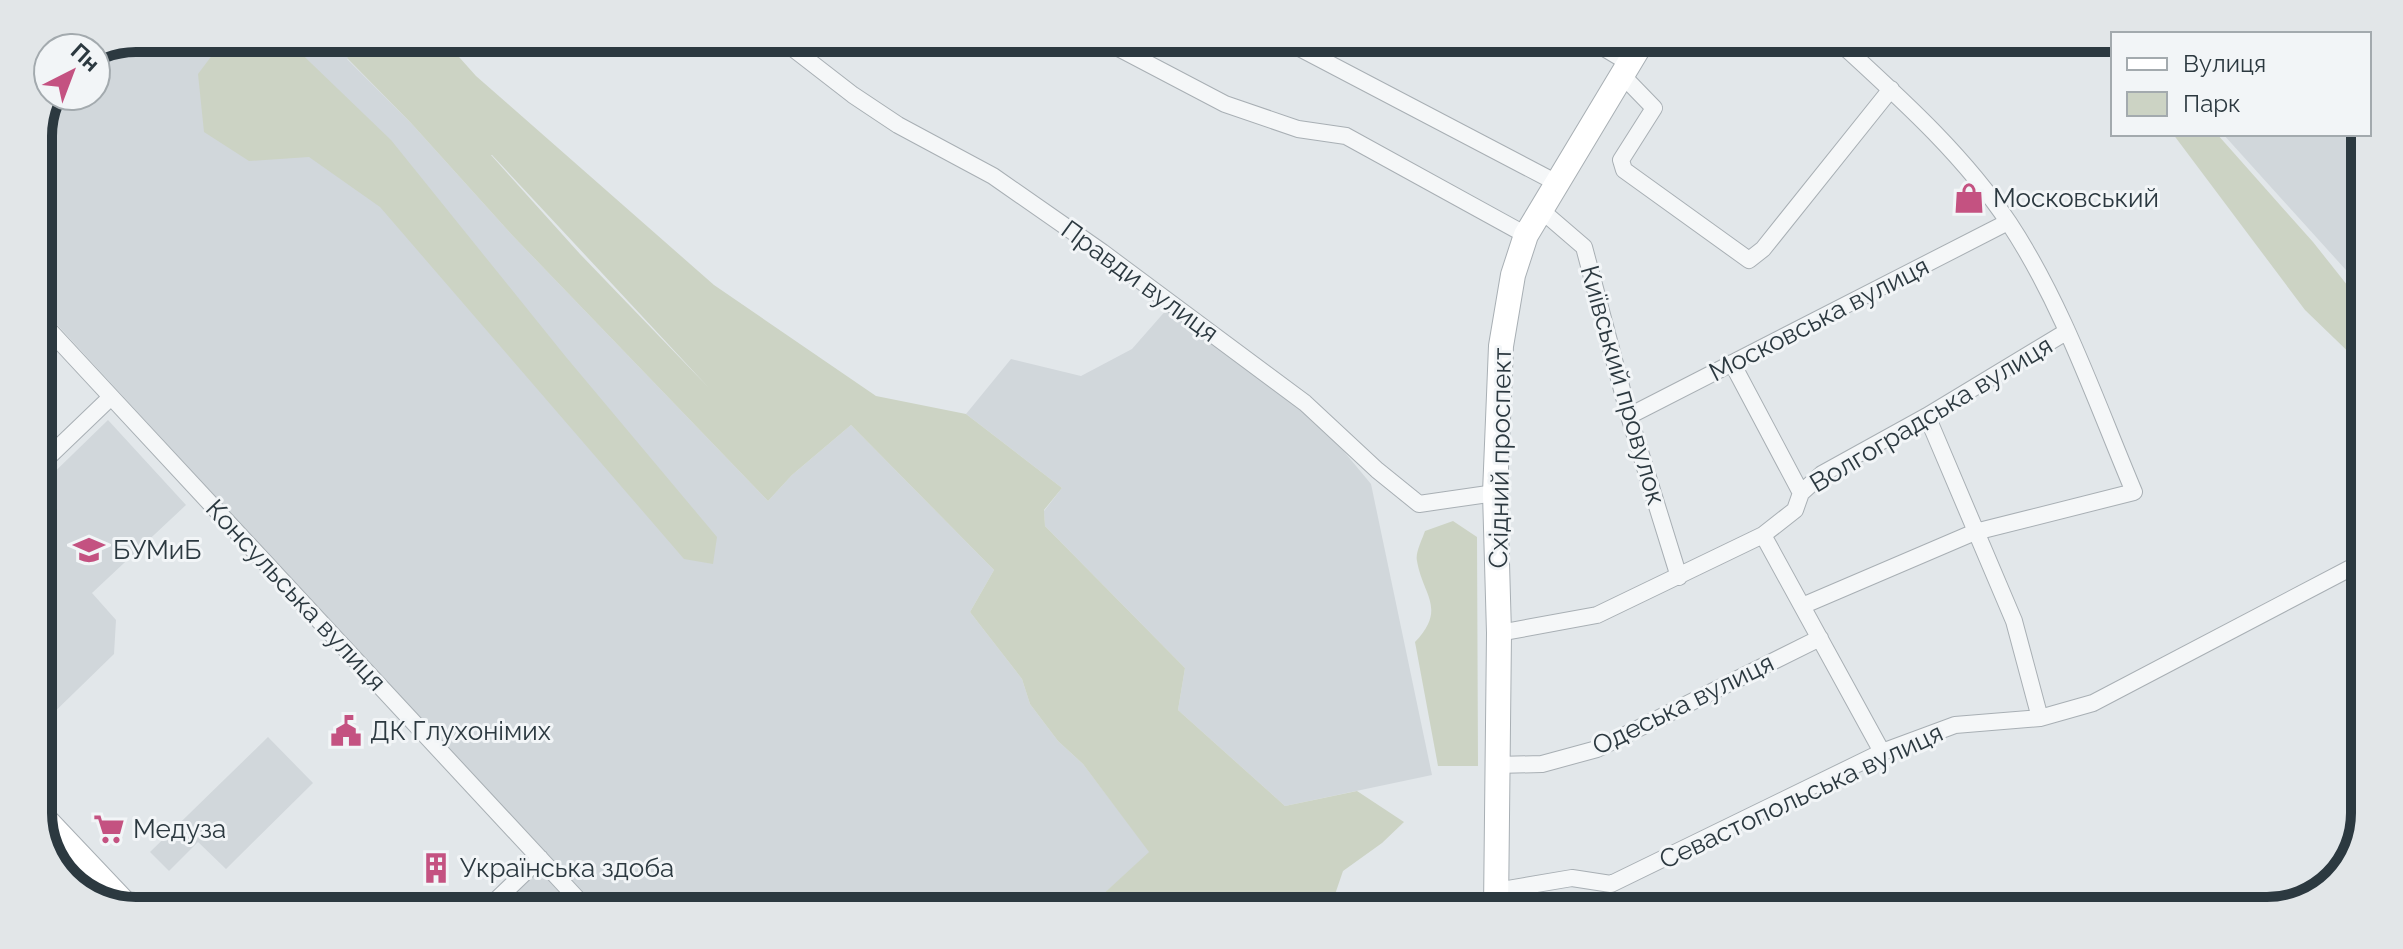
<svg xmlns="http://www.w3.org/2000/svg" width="2403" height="949" font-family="Raleway,sans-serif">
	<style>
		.built { fill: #d1d7db }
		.green { fill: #ccd3c4; fill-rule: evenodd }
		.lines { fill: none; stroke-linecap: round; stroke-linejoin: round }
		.minor-casing { stroke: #a8afb4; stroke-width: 18 }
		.secondary-casing { stroke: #a8afb4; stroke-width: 26 }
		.minor { stroke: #f5f7f8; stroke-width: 16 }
		.secondary { stroke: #fff; stroke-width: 24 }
		.labels { text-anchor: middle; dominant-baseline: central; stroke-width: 6; stroke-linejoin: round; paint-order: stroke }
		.poi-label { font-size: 26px; fill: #2c3940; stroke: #f2f5f7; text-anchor: start }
		.street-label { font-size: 26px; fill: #2c3940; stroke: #f2f5f7 }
		.rim { fill: none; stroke: #2c3940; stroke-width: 10 }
	</style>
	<rect width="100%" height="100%" fill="#e2e7ea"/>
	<path class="built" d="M137,38L355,39L362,45L347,59L411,123L512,235L768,501L792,475L851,425L994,570L970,612L1022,679L1030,704L1058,741L1083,764L1150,852L1088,908L495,907L547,856L38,304V131L54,96H96V55Z
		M2223,134H2365L2364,290Z
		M1168,308L1317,419L1371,484L1432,775L1285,806L1178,710L1185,668L1045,526L1044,511L1062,488L966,414L1011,359L1081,376L1132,349Z
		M108,420L186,505L92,593L116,620L114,654L39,727L38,488Z
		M268,737L313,783L226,869L198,842L169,871L150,852Z"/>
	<path class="green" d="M225,38H285L391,140L566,357L717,537L713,564L684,559L380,207L309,157L249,161L204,132L198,74Z
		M355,39H443L476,76L714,285L876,396L966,414L1062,488L1044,510L1045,526L1185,668L1178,710L1285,806L1357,791L1404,822L1382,843L1343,871L1330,909L1088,908L1149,852L1083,764L1058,741L1030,704L1022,679L970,612L994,570L851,425L792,475L768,501L512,235L411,123L347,58L361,45ZM491,155H492L709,388L580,254Z
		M2173,134H2217L2313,242L2363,305V366L2305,310Z
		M1453,521L1477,537L1478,766H1438L1415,642C1447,608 1423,596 1417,561C1415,553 1422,540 1425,531Z"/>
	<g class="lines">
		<defs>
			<path id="minor" d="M782,40L853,95L898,125L993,176L1102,252L1305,403L1377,470L1419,504L1495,493
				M1103,40L1225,104L1298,129L1346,136L1526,235
				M1286,41L1557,183
				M1594,42L1629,63
				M1136,56L1148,41
				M1622,75L1654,108L1621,160L1624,170L1749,260L1763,249L1891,89
				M1541,210L1584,247L1629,416L1679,577
				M38,318L585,907
				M1732,363L1801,493
				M1629,416L2008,222
				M1927,416L2014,621L2040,718
				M38,467L111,397
				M1763,535L1882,752
				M1802,606L1975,532L2134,492C2096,402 2063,305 2009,223C1963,154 1900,98 1839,42
				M1499,633L1597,615L1763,535L1795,510L1801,493L1822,474L1927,416L2066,332
				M1496,765L1542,764L1597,749L1820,638
				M1496,891L1572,878L1611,884L1882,752L1955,725L2040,718L2093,703L2362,562
				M489,907L540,858"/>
			<path id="secondary" d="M38,812L127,906
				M1496,909L1499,633L1495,493L1501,346L1513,275L1526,235L1642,42"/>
		</defs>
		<use href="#minor" class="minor-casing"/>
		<use href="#secondary" class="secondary-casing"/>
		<use href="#minor" class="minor"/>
		<use href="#secondary" class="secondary"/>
	</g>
	<defs>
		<symbol id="shop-bare" viewBox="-9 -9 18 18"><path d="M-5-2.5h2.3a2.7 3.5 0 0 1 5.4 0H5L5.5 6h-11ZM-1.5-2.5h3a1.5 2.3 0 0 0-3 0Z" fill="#c45281" stroke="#f2f5f7" stroke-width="2.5" paint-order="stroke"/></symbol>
		<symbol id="university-bare" viewBox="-9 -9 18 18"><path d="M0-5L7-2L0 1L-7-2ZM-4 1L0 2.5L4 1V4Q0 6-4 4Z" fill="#c45281" stroke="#f2f5f7" stroke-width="2.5" paint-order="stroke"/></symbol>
		<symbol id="civic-bare" viewBox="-9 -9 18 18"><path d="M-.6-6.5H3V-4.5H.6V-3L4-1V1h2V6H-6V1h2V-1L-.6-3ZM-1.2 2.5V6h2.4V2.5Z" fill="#c45281" stroke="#f2f5f7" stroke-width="2.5" paint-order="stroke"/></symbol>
		<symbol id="supermarket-bare" viewBox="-9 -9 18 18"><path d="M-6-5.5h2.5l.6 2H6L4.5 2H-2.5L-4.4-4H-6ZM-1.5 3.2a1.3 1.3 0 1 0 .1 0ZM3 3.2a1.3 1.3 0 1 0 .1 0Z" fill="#c45281" stroke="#f2f5f7" stroke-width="2.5" paint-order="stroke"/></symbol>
		<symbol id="building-bare" viewBox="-9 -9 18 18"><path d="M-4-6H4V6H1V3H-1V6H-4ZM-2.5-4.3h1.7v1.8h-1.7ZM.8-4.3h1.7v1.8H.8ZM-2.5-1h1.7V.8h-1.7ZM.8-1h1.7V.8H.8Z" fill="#c45281" stroke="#f2f5f7" stroke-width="2.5" paint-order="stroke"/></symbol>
	</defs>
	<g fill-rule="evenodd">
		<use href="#shop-bare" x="1947" y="176" width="44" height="44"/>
		<use href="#university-bare" x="67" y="528" width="44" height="44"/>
		<use href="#civic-bare" x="324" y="709" width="44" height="44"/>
		<use href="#supermarket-bare" x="87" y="807" width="44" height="44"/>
		<use href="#building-bare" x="414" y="846" width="44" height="44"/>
	</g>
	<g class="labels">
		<g class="poi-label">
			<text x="1993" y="198">Московський</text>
			<text x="113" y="550">БУМиБ</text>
			<text x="370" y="731">ДК Глухонімих</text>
			<text x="133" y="829">Медуза</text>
			<text x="460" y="868">Українська здоба</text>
		</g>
		<g class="street-label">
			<text transform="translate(1140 281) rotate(36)">Правди вулиця</text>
			<text transform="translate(1819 319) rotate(-27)">Московська вулиця</text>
			<text transform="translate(1623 385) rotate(74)">Київський провулок</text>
			<text transform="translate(1931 414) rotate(-31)">Волгоградська вулиця</text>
			<text transform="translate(1500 458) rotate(-89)">Східний проспект</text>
			<text transform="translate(296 595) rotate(47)">Консульська вулиця</text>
			<text transform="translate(1683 704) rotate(-26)">Одеська вулиця</text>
			<text transform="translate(1801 796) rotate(-25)">Севастопольська вулиця</text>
		</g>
	</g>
	<path d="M0 0H2403V949H0ZM136 52H2267A84 84 0 0 1 2351 136V813A84 84 0 0 1 2267 897H136A84 84 0 0 1 52 813V136A84 84 0 0 1 136 52Z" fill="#e2e6e8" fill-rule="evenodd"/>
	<path class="rim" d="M136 52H2267A84 84 0 0 1 2351 136V813A84 84 0 0 1 2267 897H136A84 84 0 0 1 52 813V136A84 84 0 0 1 136 52Z"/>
	<rect x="2111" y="32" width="260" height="104" fill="#f2f5f7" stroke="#a3aaae" stroke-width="2"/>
	<rect x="2127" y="58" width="40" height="12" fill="#ffffff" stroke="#a3aaae" stroke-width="2"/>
	<text x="2183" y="72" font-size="24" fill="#2c3940">Вулиця</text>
	<rect x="2127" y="92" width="40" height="24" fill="#ccd3c4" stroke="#a3aaae" stroke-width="2"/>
	<text x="2183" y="112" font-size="24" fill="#2c3940">Парк</text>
	<g transform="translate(72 72) rotate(42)"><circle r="38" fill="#f2f5f7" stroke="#a3aaae" stroke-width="2"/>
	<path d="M0-6L14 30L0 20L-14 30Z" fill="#c45281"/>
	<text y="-12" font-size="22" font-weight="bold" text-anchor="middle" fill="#2c3940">Пн</text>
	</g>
</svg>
